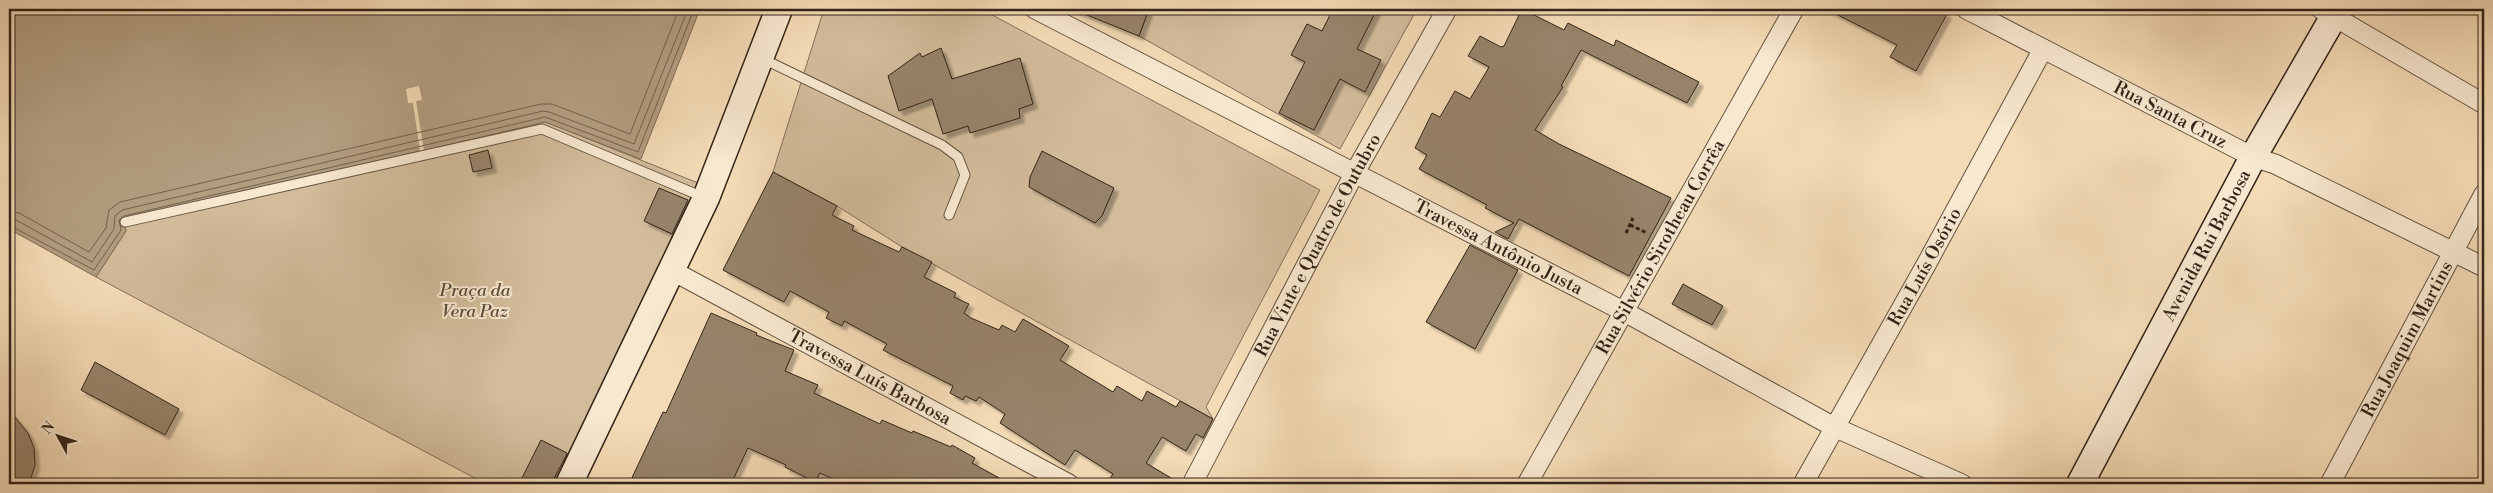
<svg xmlns="http://www.w3.org/2000/svg" width="2493" height="493" font-family="'Libre Bodoni',serif">
	<style>
		.green { fill: #d3bc9b; stroke: #83705a }
		.water { fill: #b29d80; stroke: #7f6d56 }
		.pier { fill: #f4dbb6 }
		.lines { fill: none; stroke-linecap: round; stroke-linejoin: round }
		.shore { stroke: #72604c; stroke-width: 1 }
		.building { fill: #97836a; stroke: #332418; filter: url(#shadow) }
		.lane-casing { stroke: #635240; stroke-width: 11 }
		.street-casing { stroke: #635240; stroke-width: 21 }
		.secondary-casing { stroke: #332418; stroke-width: 29 }
		.path { stroke: #332418; stroke-width: 3; stroke-dasharray: 4 2.5; stroke-linecap: butt }
		.lane { stroke: #f8e8d0; stroke-width: 9 }
		.street { stroke: #f8e8d0; stroke-width: 19 }
		.secondary { stroke: #f8e8d0; stroke-width: 26 }
		.labels { text-anchor: middle; dominant-baseline: central; stroke-width: 4; stroke-linejoin: round; paint-order: stroke }
		.street-label { font-size: 18px; fill: #332418; stroke: #f8e8d0 }
		.park-label { font-size: 18px; font-style: italic; fill: #5b4a39; stroke: #f8e8d0 }
	</style>
	<defs>
		<filter id="shadow"><feDropShadow dx="4.5" dy="4.5" stdDeviation="1" flood-color="#0004"/></filter>
	</defs>
	<rect width="100%" height="100%" fill="#f4dbb6"/>
	<filter id="stains"><feTurbulence type="fractalNoise" baseFrequency=".004" numOctaves="4"/><feColorMatrix values="0 0 0 0 .2 0 0 0 0 .09 0 0 0 0 .02 0 0 0 .5 -.17"/></filter>
	<radialGradient id="worn" r=".72"><stop offset=".6" stop-color="#630" stop-opacity="0"/><stop offset="1" stop-color="#630" stop-opacity=".3"/></radialGradient>
	<path class="green" d="M824,9H981L1320,190L1206,407L1213,419L902,247L837,206L773,172Z
		M1149,9H1417L1340,149L1139,36Z
		M546,122L703,185L562,484H486L96,277L126,231L124,221Z"/>
	<path class="water" d="M9,9H700L641,159L545,122L124,221L126,231L96,277L9,229Z"/>
	<path class="pier" d="M419,86L422,100L416,101L424,151H420L413,103H408L406,89Z"/>
	<g class="lines">
		<path class="shore" d="M9,211L19,213L89,252L106,228L109,210L120,202L541,104H552L630,134L679,9
			M9,219L16,220L92,262L114,229L115,216L122,210L543,111L549,112L634,144L688,9
			M9,225L94,270L121,230L119,220L124,216L545,117L638,152L694,9"/>
	</g>
	<path class="building" d="M1072,9H1149L1139,36Z
		M1333,9H1377L1357,49L1381,60L1365,92L1340,79L1314,130L1279,113L1305,62L1291,55L1307,24L1322,31Z
		M1522,9L1564,30L1568,23L1614,46L1616,40L1699,82L1687,103L1581,50L1561,86L1563,87L1535,130L1559,144L1671,198L1629,276L1519,219L1508,239L1495,232L1514,223L1485,208L1487,205L1419,169L1427,155L1415,148L1432,113L1440,117L1455,91L1470,99L1488,69L1489,67L1468,56L1480,36L1501,47L1504,46Z
		M1826,9H1937L1947,14L1916,71L1890,57L1897,45Z
		M941,48L952,79L1020,58L1033,104L1019,109L1020,118L970,133L968,126L943,134L932,99L899,111L888,76L920,53L922,57Z
		M488,150L492,168L473,172L469,155Z
		M1042,151L1114,188L1102,216L1095,223L1029,187L1030,177Z
		M773,172L837,206L832,215L854,226L852,230L899,252L902,247L932,262L924,277L956,293L954,297L969,304L964,313L971,318L999,330L1002,325L1015,332L1023,319L1069,346L1060,360L1113,392L1117,386L1142,401L1147,391L1176,407L1180,401L1213,419L1203,438L1196,434L1186,451L1162,437L1146,463L1181,484H1106L1113,474L1075,450L1065,465L1000,423L1005,414L979,397L976,401L965,396L963,400L950,393L953,386L883,350L887,344L844,321L842,326L826,318L829,312L790,291L784,302L723,270Z
		M659,188L688,200L672,234L644,221Z
		M1470,245L1518,270L1475,349L1426,322Z
		M1683,284L1723,306L1712,325L1672,304Z
		M711,313L757,333L756,335L794,350L785,371L818,385L814,393L880,424L882,420L912,433L913,431L951,447L952,445L975,458L972,463L1010,484H844L820,473L815,482L785,467L786,465L748,448L731,484H629L663,412L666,413Z
		M95,362L179,409L165,435L81,390Z
		M9,410L28,433L34,448L35,465L29,484H9Z
		M541,440L567,453L566,456L551,484H519Z"/>
	<g class="lines">
		<defs>
			<path id="lane" d="M763,59L942,145L958,157L965,175L949,215
				M125,222L542,129L703,197"/>
			<g id="street">
				<path id="s1" d="M1035,9L1623,311L1834,427L1962,484"/>
				<path id="s2" d="M1966,9L2253,157L2275,164L2484,267"/>
				<path d="M2321,9L2484,104"/>
				<path id="s3" d="M671,270L1069,484"/>
				<path id="s4" d="M1192,484L1354,174L1447,9"/>
				<path id="s5" d="M1527,484L1794,9"/>
				<path id="s6" d="M1803,484L1927,263L2043,49"/>
				<path id="s7" d="M2330,484L2484,194"/>
			</g>
			<g id="secondary">
				<path d="M569,484L706,198L779,9"/>
				<path id="s8" d="M2080,484L2253,157L2338,9"/>
			</g>
		</defs>
		<use href="#lane" class="lane-casing"/>
		<use href="#street" class="street-casing"/>
		<use href="#secondary" class="secondary-casing"/>
		<path class="path" d="M1630,225L1647,233
			M1626,233L1633,218"/>
		<use href="#lane" class="lane"/>
		<use href="#street" class="street"/>
		<use href="#secondary" class="secondary"/>
	</g>
	<g class="labels">
		<g class="street-label">
			<text stroke="none"><textPath href="#s2" startOffset="230">Rua Santa Cruz</textPath></text>
			<text stroke="none"><textPath href="#s4" startOffset="270">Rua Vinte e Quatro de Outubro</textPath></text>
			<text stroke="none"><textPath href="#s8" startOffset="270">Avenida Rui Barbosa</textPath></text>
			<text stroke="none"><textPath href="#s5" startOffset="272">Rua Silvério Sirotheau Corrêa</textPath></text>
			<text stroke="none"><textPath href="#s1" startOffset="521">Travessa Antônio Justa</textPath></text>
			<text stroke="none"><textPath href="#s6" startOffset="249">Rua Luís Osório</textPath></text>
			<text stroke="none"><textPath href="#s7" startOffset="164">Rua Joaquim Martins</textPath></text>
			<text stroke="none"><textPath href="#s3" startOffset="226">Travessa Luís Barbosa</textPath></text>
		</g>
		<g class="park-label">
			<text x="475" y="290">Praça da<tspan x="475" dy="21">Vera Paz</tspan></text>
		</g>
	</g>
	<rect width="2493" height="493" fill="none" stroke="#f4dbb6" stroke-width="30"/>
	<rect x="10" y="10" width="2473" height="473" fill="none" stroke="#332418" stroke-width="2.5"/>
	<rect x="15" y="15" width="2463" height="463" fill="none" stroke="#332418"/>
	<g transform="translate(58 436) rotate(310)" stroke="#f8e8d0" stroke-width="4" paint-order="stroke">
	<path d="M0-4L9 19L0 12L-9 19Z" fill="#332418"/>
	<text y="-8" font-size="14" font-weight="bold" text-anchor="middle" fill="#332418">N</text>
	</g>
	<rect width="100%" height="100%" filter="url(#stains)"/>
	<rect width="100%" height="100%" fill="url(#worn)"/>
</svg>
